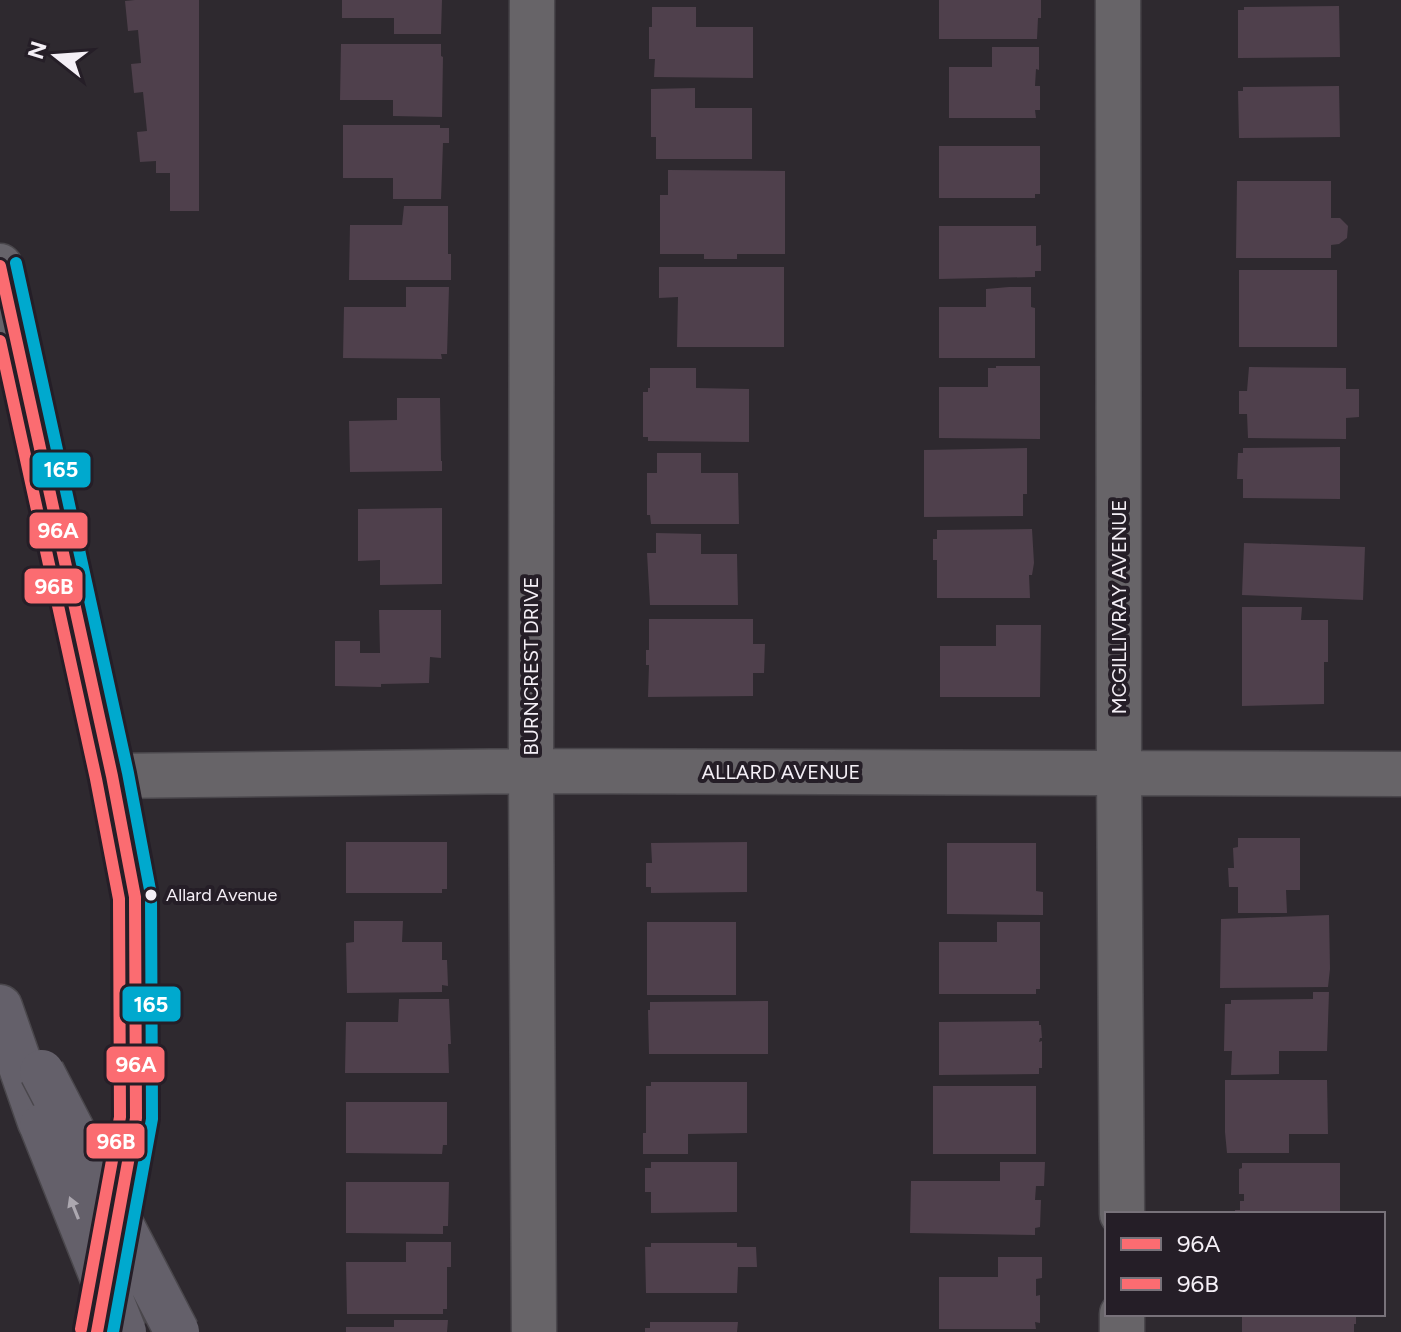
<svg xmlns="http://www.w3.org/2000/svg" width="1401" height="1332" font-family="Figtree,sans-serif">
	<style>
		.building { fill: #4f404c }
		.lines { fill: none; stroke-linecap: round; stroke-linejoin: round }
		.street-casing { stroke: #4a474c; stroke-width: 47 }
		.secondary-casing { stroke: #4a474c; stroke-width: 47 }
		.highway-casing { stroke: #4a474c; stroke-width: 47 }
		.street { stroke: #676468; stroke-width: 44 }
		.secondary { stroke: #66636a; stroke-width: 44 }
		.highway { stroke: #64606a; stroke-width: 44 }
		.highway-bridge-casing { stroke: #4a474c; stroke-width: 47; stroke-linecap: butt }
		.highway-bridge { stroke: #64606a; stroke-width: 44 }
		.bus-1-casing { stroke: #251e27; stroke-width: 18 }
		.bus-2-casing { stroke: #251e27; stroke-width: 18 }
		.bus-3-casing { stroke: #251e27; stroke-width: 18 }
		.bus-1 { stroke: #fb6c71; stroke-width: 12 }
		.bus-2 { stroke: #fb6c71; stroke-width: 12 }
		.bus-3 { stroke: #00a9ce; stroke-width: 12 }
		.oneway { fill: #aca8b0 }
		.bus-dot { fill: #f4eff6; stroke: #251e27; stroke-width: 3 }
		.labels { text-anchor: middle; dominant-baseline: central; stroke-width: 8; stroke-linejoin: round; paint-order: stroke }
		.bus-label { font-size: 18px; fill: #f4eff6; stroke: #251e27; text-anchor: start }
		.street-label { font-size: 20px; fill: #f4eff6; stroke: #251e27 }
		.line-badge { stroke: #251e27; stroke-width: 3 }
		.badge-label { font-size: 22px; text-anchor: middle; font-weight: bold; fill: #fff }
	</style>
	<rect width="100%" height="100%" fill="#2e292f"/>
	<path class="building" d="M135,0H199V211H170V173H156V161L140,162L137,132L147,131L143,92L134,93L131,64L141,63L138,30L128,31L125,1Z
		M342,0H442L441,34H394V18H342Z
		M939,0H1041V18H1038L1037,39H939Z
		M1339,6L1340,57L1238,58V10H1244V7Z
		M652,7H696V27H753V78L654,77L655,59H649V27H652Z
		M341,44H441V56L443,57L442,117L393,116V100H340Z
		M992,47H1039V70L1036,69L1035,86H1040V110H1035L1036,118H949V67H992Z
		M1339,86L1340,137L1239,138L1238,91H1243V87Z
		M695,88V108H752V159H656V137H651V89Z
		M343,125H440V128H449V143H443L441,199H393V178H343Z
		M939,146H1040V194H1035V198H939Z
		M668,170L785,171V254H737V259H704V254H660V195H668Z
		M1237,181H1331V218H1340L1348,226L1347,238L1339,244L1331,245V258H1236Z
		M404,206H448V254H451V280H349L350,225H402Z
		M939,226H1036V246L1041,245V271H1035V277L939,279Z
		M659,267H784V347H677L678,297L659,298Z
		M1239,270H1337V347H1239Z
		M406,287H449L447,354H441L442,359L343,358L344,307H406Z
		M1009,287H1031V307L1035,308V358H939V307H986V289Z
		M996,366H1040V439L939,438V387H988V368H996Z
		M1249,367L1346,368V389H1359V417L1346,418V439L1248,438L1247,414H1239V391H1247Z
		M650,368H696V388L749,389V442L648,441V437H643V392H648V388H650Z
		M397,398H440L441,461H442V471L350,472L349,421L397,420Z
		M1340,447V499L1243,498V479H1237L1238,453H1243V448Z
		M1027,448V494H1023V516L924,517V450Z
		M657,453H701V473H738L739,524H651L650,515H647V473H657Z
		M442,508V584L380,585V560L358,561V509Z
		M1032,529L1034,563L1032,575H1029L1030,598H937V560H933V539H937V530Z
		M656,533L701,534V554H737L738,605H650L647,553H656Z
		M1244,543L1365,547L1363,600L1242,595Z
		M1242,607H1302L1301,620H1328V662H1324V704L1242,706Z
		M379,610H441V658L430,657L429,683L381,684V687L335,686V641H360V653H380Z
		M649,619H753V644H765L764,673H753V696L648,697L649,665H646V650H649Z
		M996,625H1041L1040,697H940V646H996Z
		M1238,838H1300V890H1286L1287,913H1238V887H1229L1228,868H1234L1233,848L1238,847Z
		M346,842H447V889H442V893H346Z
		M747,842V892L651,893V887H646V863H652L651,843Z
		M947,843H1036V891L1043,892V915L947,914Z
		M1329,915L1330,969L1328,987L1220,988L1221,919Z
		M354,921H403L402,942H442V960H447L448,986L442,985V992L347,993L346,943L354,942Z
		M647,922H736V995H647Z
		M997,922H1040V989H1036V994H939V942H997Z
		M1313,992H1329L1327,1051H1279V1074L1231,1075L1232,1051H1224L1225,1004H1231V1000L1313,999Z
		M399,999H449L451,1044H448L449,1073H345L346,1022H398Z
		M768,1001V1054H649L648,1010H650V1002Z
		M1039,1021V1025H1041L1042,1038H1040L1039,1042L1042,1041V1068H1039V1074L939,1075V1022Z
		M1225,1080H1327L1328,1134H1289V1153H1227L1225,1132Z
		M651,1082H747V1133L688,1134V1154H643V1133H646V1086H651Z
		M933,1086H1036V1154H933Z
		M346,1102H447V1145H443L442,1154L346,1153Z
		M651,1162H737V1212L651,1213V1192H645V1168H651Z
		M1000,1162H1045L1044,1186H1036L1035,1200H1041L1040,1227L1035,1228V1235L910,1233L911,1181H1000Z
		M1242,1163H1340V1214H1235V1210H1240V1201H1244V1194H1239V1169L1242,1168Z
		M346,1182H449L448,1226H443V1234L346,1233Z
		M406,1242H451V1267H447V1309H443V1314H347L346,1262H406Z
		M651,1243H737V1247H756L757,1267H738L737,1293H646L645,1247H651Z
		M998,1257H1042V1278L1036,1279V1296L1040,1295V1323L1035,1322L1036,1329H939V1277H998Z
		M1242,1314H1356V1324H1354V1332H1242Z
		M394,1320H448L447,1332H346V1327H394Z
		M650,1322H738L737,1332H645V1328H650Z"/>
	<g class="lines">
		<defs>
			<path id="street" d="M532,0L531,771L534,1332
				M1118,0L1119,773L1122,1214
				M112,776L531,771L1401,774
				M1122,1314V1332"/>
			<path id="secondary" d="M0,266L112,776L135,897L136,1118L97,1332"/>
			<path id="highway" d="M0,1007L40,1122"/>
		</defs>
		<use href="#street" class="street-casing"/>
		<use href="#secondary" class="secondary-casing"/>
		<use href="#highway" class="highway-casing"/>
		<use href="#street" class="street"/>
		<use href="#secondary" class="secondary"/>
		<use href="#highway" class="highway"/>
		<defs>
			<path id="highway-bridge" d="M42,1072L177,1332
				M42,1126L124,1332"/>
		</defs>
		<use href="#highway-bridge" class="highway-bridge-casing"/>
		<use href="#highway-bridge" class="highway-bridge"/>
		<defs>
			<path id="bus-1" d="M0,266L112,776L135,897L136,1118L97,1332"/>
			<path id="bus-2" d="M0,341L96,779L119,899L120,1117L81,1329"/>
			<path id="bus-3" d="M16,263L128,773L151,895L152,1119L113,1332"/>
		</defs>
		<use href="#bus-1" class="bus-1-casing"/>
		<use href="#bus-2" class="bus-2-casing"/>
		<use href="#bus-3" class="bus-3-casing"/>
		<use href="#bus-1" class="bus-1"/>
		<use href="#bus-2" class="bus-2"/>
		<use href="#bus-3" class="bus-3"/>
	</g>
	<defs><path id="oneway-solid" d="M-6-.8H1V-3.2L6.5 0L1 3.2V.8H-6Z" transform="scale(2)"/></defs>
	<use class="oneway" href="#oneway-solid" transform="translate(74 1208) rotate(-112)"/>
	<circle class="bus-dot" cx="151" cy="895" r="7"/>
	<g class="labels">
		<g class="bus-label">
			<text x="166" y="895">Allard Avenue</text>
		</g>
		<g class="street-label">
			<text transform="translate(1119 607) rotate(-90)">MCGILLIVRAY AVENUE</text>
			<text transform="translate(531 666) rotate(-90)">BURNCREST DRIVE</text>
			<text x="781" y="772">ALLARD AVENUE</text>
		</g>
	</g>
	<g class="line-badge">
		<rect x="31" y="451" width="61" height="38" rx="8" fill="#00a9ce"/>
		<rect x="28" y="511" width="61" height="39" rx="8" fill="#fb6c71"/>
		<rect x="23" y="567" width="61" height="38" rx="8" fill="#fb6c71"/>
		<rect x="121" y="985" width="61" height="38" rx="8" fill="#00a9ce"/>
		<rect x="105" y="1045" width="61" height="39" rx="8" fill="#fb6c71"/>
		<rect x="85" y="1122" width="61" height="38" rx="8" fill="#fb6c71"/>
	</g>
	<g class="badge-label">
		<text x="61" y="477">165</text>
		<text x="58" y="538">96A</text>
		<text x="54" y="594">96B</text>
		<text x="151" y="1012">165</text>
		<text x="136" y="1072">96A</text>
		<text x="116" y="1149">96B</text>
	</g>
	<rect x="1105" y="1212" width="280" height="104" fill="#251e27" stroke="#78727a" stroke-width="2"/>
	<rect x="1121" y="1238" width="40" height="12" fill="#fb6c71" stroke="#78727a" stroke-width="2"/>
	<text x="1177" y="1252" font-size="24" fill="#f4eff6">96A</text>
	<rect x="1121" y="1278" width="40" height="12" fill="#fb6c71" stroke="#78727a" stroke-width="2"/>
	<text x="1177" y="1292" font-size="24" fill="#f4eff6">96B</text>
	<g transform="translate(56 56) rotate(287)" stroke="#251e27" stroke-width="6" paint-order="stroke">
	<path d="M0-6L14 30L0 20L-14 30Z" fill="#f4eff6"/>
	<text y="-12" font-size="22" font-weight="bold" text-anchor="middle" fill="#f4eff6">N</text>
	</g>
</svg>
